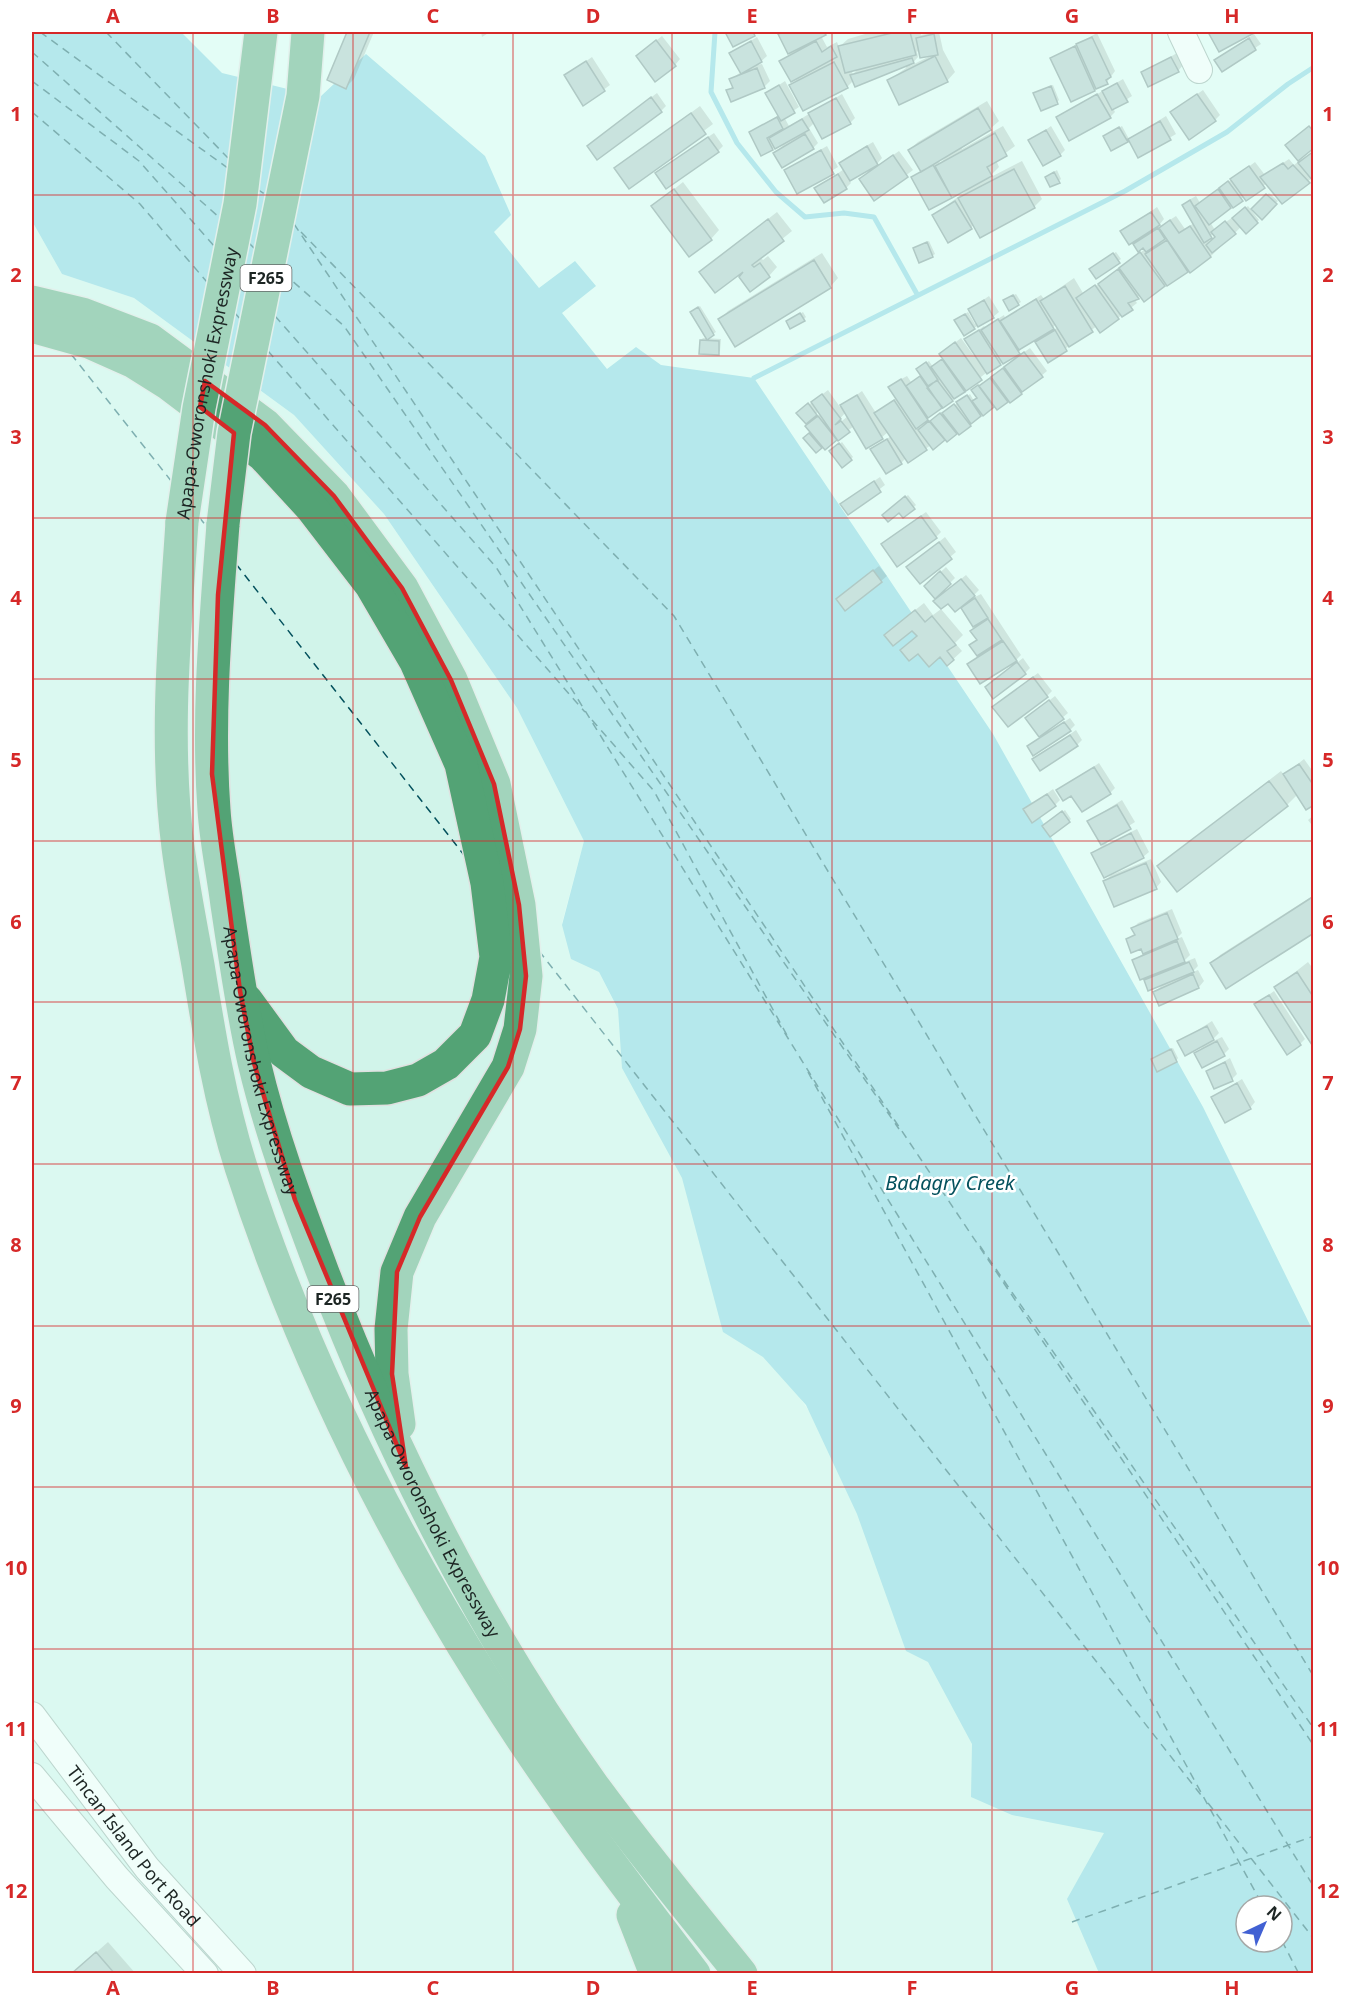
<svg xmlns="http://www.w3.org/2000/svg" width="1345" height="2005" font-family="'Noto Sans',sans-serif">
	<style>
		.built { fill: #d1f4ea }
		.water { fill: #7ccedf; fill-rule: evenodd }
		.shadow { fill: #0003; fill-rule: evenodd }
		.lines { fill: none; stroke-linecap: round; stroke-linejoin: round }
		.stream { stroke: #7ccedf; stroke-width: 5 }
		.ferry { stroke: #04515d; stroke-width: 1.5; stroke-dasharray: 8 6; stroke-linecap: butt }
		.building { fill: #a8c3c2; stroke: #718a89; stroke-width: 1.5 }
		.minor-casing { stroke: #8da69e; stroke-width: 28 }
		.highway-casing { stroke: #dfe1e0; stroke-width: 36 }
		.minor { stroke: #fff; stroke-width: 26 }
		.highway { stroke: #53a375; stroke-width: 33 }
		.highway-bridge-casing { stroke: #dfe1e0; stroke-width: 36; stroke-linecap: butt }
		.highway-bridge { stroke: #53a375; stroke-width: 33 }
		.marked { fill: none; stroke: #d62828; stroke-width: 4.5; stroke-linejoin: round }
		.grid { fill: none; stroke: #d62828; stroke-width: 1.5; stroke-opacity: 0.55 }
		.labels { text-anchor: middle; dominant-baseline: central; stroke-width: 5; stroke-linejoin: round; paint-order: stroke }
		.shield { fill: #fff; stroke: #616766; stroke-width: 1.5 }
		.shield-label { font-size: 16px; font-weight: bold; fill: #1d2624 }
		.street-label { font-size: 18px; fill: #1d2624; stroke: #fff }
		.water-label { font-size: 20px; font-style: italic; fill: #04515d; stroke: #fff }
		.neatline { fill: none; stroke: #d62828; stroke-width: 2 }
		.grid-label { font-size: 20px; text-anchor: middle; font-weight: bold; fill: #d62828 }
	</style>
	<rect width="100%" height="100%" fill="#e3fdf5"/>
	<path class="built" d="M32,221L62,274L134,298L294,415L384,514L517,708L584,841L562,923L599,972L615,1004L660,1074L802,1401L1104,1833L1183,1973H32Z"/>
	<path class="water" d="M32,32H181L222,73L320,97L366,54L485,156L511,215L494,232L539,288L575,261L596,286L562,313L607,369L636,347L661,365L754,378L993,734L1203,1107L1313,1331V1973H1099L1067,1899L1104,1833L1012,1815L971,1797L972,1744L928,1662L906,1651L857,1514L806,1405L763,1357L723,1332L682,1178L622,1068L618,1009L599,972L571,959L562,925L584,841L517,708L384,514L294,415L134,298L62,274L32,221ZM1246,1906H1282V1942H1246Z"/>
	<path class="shadow" d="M349,32H374L354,79L346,87L329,79Z
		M481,32H490L482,37Z
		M726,32H757L734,45Z
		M776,32H828L821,36L827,47L837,42L839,47L848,39L872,32H920L921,35L939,32L943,50L955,72L947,81L889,80L906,68L905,65L854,80L847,87L791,85L798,78L781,61L790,54ZM920,49L930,56L910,66L918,57L917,52ZM859,68L853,74L851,70Z
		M1209,32H1253L1220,50Z
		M1097,33L1115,71L1107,82L1071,100L1052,58Z
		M1254,34L1261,44L1222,70L1216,60Z
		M662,36L680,59L675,65L643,51Z
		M757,37L767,56L757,65L762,64L770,81L764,87L728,91L733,86L731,79L741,72L731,53Z
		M1177,53L1183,65L1178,71L1143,73Z
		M592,57L610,85L584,104L565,76Z
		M1123,79L1132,96L1113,108L1115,112L1110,117H1058Z
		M785,81L799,107L784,117L789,126L842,94L855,118L850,123L815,122L809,128L818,143L813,148L775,153L785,143L762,154L751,132L779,115L767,93Z
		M1053,85L1059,100L1057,102L1035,93Z
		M1203,90L1220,115L1215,120L1172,112Z
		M657,93L666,106L661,111L594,141Z
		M987,101L999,121L990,129L961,146L962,149L1003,126L1015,146L996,160L999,167L987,179L1022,161L1042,199L1034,207L974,224L971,228L934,215L971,187L951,197L913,178L922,171L909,150L918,142ZM948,155L940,163L938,160Z
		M700,106L713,124L629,187L616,168Z
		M1166,116L1176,134L1139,156L1129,139Z
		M1051,126L1065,150L1060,155L1030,141Z
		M1122,126L1129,139L1127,141L1107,135Z
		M714,133L723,146L718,151L662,168Z
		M873,142L882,158L877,164L849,180L851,183L846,188L816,189L844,169L841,163L846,158Z
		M827,146L838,167L797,192L785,170Z
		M899,151L913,170L875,199L866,174Z
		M1289,159L1294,165L1299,161L1312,178L1282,202L1267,183L1246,199L1244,197L1233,205L1210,222L1215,230L1248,206L1259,220L1246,232L1241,227L1211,256L1190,271L1189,269L1144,300L1141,295L1134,299L1137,303L1118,318L1097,326L1048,361L1037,343L1046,333L1023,346L1019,352L986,373L919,425L922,429L970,394L974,401L978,398L975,388L1030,348L1047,371L1021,393L997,408L994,405L970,425L945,437L933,448L931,445L908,461L906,458L901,463L872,449L891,436L888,432L881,438L854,426L825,448L823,445L817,451L806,438L812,432L813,421L821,414L819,411L806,422L798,413L828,390L840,407L862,391L876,413L897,397L890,387L894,383L907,376L911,382L922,375L920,367L929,361L933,367L944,358L947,349L961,338L974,356L976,355L966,339L984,326L985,327L1004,315L1005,318L1041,295L1044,299L1074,278L1083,293L1102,282L1145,249L1134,244L1144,235L1122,232L1157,207L1164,219L1156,229L1176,216L1185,229L1194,223L1184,205L1189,200L1196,196L1200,203L1255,162L1265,175ZM1214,233L1217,236L1210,243L1207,239ZM1155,244L1156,246L1149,252L1147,249ZM1056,324L1058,327L1050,333L1049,332ZM846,412L848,416L837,425L836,423Z
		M1057,170L1061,179L1059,181L1046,177Z
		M683,182L719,230L711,239L653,206Z
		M1269,193L1278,201L1262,217L1253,209Z
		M777,212L792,231L760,257L763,260L768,256L777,267L769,276L748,267L701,272Z
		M929,241L935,254L932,256L917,247Z
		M1116,252L1121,259L1096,277L1093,267Z
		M822,253L838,278L830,287L720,320L728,311Z
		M1016,294L1021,302L1010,309L1007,298Z
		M989,296L999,312L993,317L974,328L958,318L968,312L975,324L977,323L970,309Z
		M700,306L716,332L713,334L694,310Z
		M803,312L806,317L804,319L788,321Z
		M703,338L721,339L720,351L718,353L701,340Z
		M842,442L853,457L842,466L831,452Z
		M880,477L885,485L848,513V499Z
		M908,495L916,505L904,516L899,511L884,515Z
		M926,512L941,532L936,537L888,539Z
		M945,537L956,552L920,582L914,562Z
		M879,566L887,576L881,581L843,594Z
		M946,567L955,578L939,594L940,596L966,575L979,590L969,600L981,594L1021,655L1016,660L969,664L979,656L971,645L978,639L972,631L981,622L974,625L961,605L948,602L941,607L926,586Z
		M924,603L933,615L941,609L963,635L955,643L962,651L948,664L912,629L894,627Z
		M1023,658L1030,668L1025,673L992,682Z
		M1038,673L1052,691L1047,696L999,702Z
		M1055,696L1068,713L1045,732L1046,734L1070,718L1075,725L1070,730L1041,737L1027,718Z
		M1076,730L1082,740L1077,745L1034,760Z
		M1304,759L1314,773V803L1298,794L1287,805L1159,866L1281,771L1284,775Z
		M1099,763L1115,788L1110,793L1072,794L1058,791Z
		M1053,789L1060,800L1055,805L1025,810Z
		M1122,800L1135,822L1105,841L1107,844L1137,829L1149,852L1143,857L1093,853L1103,845L1089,821Z
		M1065,810L1071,819L1069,821L1046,824Z
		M1314,815V828L1308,820Z
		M1151,859L1161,882L1156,888L1104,882L1111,875Z
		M1314,895V931L1212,964L1220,955Z
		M1172,909L1182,933L1176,939L1182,937L1190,955L1182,963L1195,958L1198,966L1191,973L1198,970L1204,981L1199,987L1160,1004L1155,992L1164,983L1146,981L1153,974L1134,960L1144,953L1141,947L1127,939L1135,933L1133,928L1138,923Z
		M1308,962L1314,970V1045L1276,987Z
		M1274,991L1305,1039L1300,1044L1256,1004Z
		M1212,1021L1219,1033L1209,1043L1222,1037L1229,1049L1224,1054H1196L1205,1044L1179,1042Z
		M1173,1048L1178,1058L1176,1061L1152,1059Z
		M1230,1058L1237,1074L1232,1079L1208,1071Z
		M1242,1079L1255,1102L1250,1108L1213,1097Z
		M108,1942L136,1974H73L81,1966Z"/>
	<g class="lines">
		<path class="stream" d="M715,32L711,92L737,143L776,192L805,217L844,213L874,217L917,294
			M754,378L1125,191L1227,132L1288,84L1314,67"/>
		<path class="ferry" d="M40,32L229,169
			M106,32L228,158
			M32,52L220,218
			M32,81L139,161L215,247
			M32,112L140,204L207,282
			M257,189L266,195
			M294,224L1314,1746
			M301,232L674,616L1314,1677
			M249,243L256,250
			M283,273L344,326L899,1129
			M242,277L248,285
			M234,312L241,320
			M275,316L496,567L1314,1887
			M268,351L585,712
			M71,354L172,482
			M199,517L207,527
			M236,564L464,855
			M592,720L654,791L789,1039
			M539,951L1201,1795
			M808,1072L1263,1906
			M980,1246L1314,1729
			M1208,1803L1314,1939
			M1072,1922L1314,1836
			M1282,1941L1299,1974"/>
	</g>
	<path class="building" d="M347,32H370L346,89L327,80Z
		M725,32H753L755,36L733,47Z
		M784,32H824L826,35L788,54L778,34Z
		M896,32H910L916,55L845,73L838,46Z
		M1208,32H1256L1219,52Z
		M934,34L938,55L920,58L916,38Z
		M1092,37L1111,77L1106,80L1108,84L1096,89L1076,44Z
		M1249,38L1256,50L1222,72L1214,60Z
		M656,40L676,66L655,82L636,56Z
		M751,41L762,62L741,74L729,53Z
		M816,41L822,52L831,46L837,57L791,82L779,61Z
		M1075,46L1095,91L1071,102L1050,58Z
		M935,56L948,82L899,105L887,80Z
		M1171,57L1179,72L1148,87L1141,72Z
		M912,58L914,63L855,87L850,75Z
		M586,61L605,91L583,106L564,75Z
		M834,62L848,88L803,111L789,85Z
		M757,68L765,88L731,102L726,90L733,88L729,79Z
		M1117,83L1128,102L1112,110L1102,91Z
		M779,85L795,113L781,121L765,93Z
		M1051,86L1058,104L1041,111L1033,93Z
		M1097,94L1111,118L1069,141L1056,117Z
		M1197,94L1216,121L1189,140L1170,112Z
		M651,97L662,112L597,160L587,146Z
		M836,98L851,124L822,139L808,113Z
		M978,108L991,130L921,172L908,150Z
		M691,113L706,134L629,189L614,168Z
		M777,117L783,129L767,138L773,150L761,156L749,132Z
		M802,119L809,130L775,149L769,138Z
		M1160,121L1171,140L1138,158L1128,139Z
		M1309,126L1314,132V148L1298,161L1285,145Z
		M1119,127L1128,142L1111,151L1103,136Z
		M1046,130L1061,156L1043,166L1028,140Z
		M995,133L1007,156L987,167L992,176L952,198L935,166Z
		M805,134L814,149L782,168L773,153Z
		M708,137L719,152L666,189L655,173Z
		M867,146L878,165L850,181L839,163Z
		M821,150L834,174L797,194L784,170Z
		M1314,151V181H1313L1298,163Z
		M893,155L908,177L874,201L859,179Z
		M1283,163L1288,169L1293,165L1310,183L1282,204L1260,177Z
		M933,165L952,198L929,210L911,177Z
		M1249,166L1265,188L1246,201L1230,179Z
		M1014,169L1035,208L980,238L958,198Z
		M1054,172L1060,183L1050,187L1045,177Z
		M838,174L847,189L824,203L814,188Z
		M1228,181L1243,201L1233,208L1219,188Z
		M674,189L712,240L689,257L651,206Z
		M1218,189L1231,208L1209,225L1195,206Z
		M1266,194L1277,204L1262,220L1251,209Z
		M1190,200L1212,238L1204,243L1182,205Z
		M955,201L972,229L948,243L932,215Z
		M1245,207L1258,223L1246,234L1232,218Z
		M1151,212L1160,225L1129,245L1120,231Z
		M768,219L784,241L752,265L754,267L760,263L770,277L750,292L739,277L743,272L715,293L699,272Z
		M1170,220L1179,233L1190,226L1211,257L1190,273L1159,228Z
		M1225,221L1236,234L1212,253L1206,245L1215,237L1211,232Z
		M1158,228L1165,239L1146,252L1143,248L1138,252L1133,244Z
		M1167,240L1188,272L1167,286L1145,254Z
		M927,242L933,257L919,263L913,248Z
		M1140,252L1165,286L1144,302L1119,268Z
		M1113,253L1120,263L1096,279L1089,269Z
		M814,260L831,288L735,347L718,319Z
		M1118,269L1139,299L1128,303L1133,310L1122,317L1098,284Z
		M1095,285L1119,319L1100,333L1076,298Z
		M1065,286L1093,332L1069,347L1040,301Z
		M1013,295L1019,305L1009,311L1003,300Z
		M1036,299L1054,329L1019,350L1000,321Z
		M984,300L994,318L978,327L968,309Z
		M698,307L714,335L707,340L690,312Z
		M800,313L805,321L790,329L786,321Z
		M965,314L975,329L964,336L954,320Z
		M998,319L1020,354L1003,364L981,330Z
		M979,330L1001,365L987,374L964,339Z
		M1055,330L1067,351L1048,363L1035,342Z
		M700,340L719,341V355L699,354Z
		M955,342L982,380L966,391L939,354Z
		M1024,352L1043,377L1022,392L1004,367Z
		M942,359L965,392L954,399L931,367Z
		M926,362L938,380L928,386L916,369Z
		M1003,368L1022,394L1010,403L991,377Z
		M920,376L942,408L928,418L906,386Z
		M990,378L1008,402L997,410L979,386Z
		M901,379L928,420L916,429L888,387Z
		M937,380L953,401L943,408L927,388Z
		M978,385L994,407L983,416L972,401L977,398L971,390Z
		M822,394L841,419L835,425L841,421L850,432L838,441L811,402Z
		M857,395L883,439L866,449L840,405Z
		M967,395L981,416L971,424L956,402Z
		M894,400L927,450L908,463L874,413Z
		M808,403L817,415L806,424L796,413Z
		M954,404L971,426L959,435L942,413Z
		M940,413L957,434L947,442L930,421Z
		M818,416L837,440L825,450L805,426Z
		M929,421L945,440L933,450L918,430Z
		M809,433L822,448L816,453L803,438Z
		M887,439L902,464L886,474L870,449Z
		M839,443L852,460L842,468L829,451Z
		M874,481L881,492L848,515L840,504Z
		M905,496L915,509L903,518L899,513L888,522L882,515Z
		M921,516L937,538L897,567L881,544Z
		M939,542L952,559L920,584L906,567Z
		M873,570L882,582L845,611L836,599Z
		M940,571L951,584L935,599L924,586Z
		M961,579L975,596L955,612L948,604L941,609L933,601Z
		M975,598L988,618L973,627L961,608Z
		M915,610L925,622L932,616L956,645L947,651L954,660L947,666L940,657L929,667L918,654L909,661L900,650L917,636L912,631L893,646L884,635Z
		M988,619L1002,640L977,656L969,645L977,640L970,631Z
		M1003,641L1017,661L980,684L967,664Z
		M1017,662L1026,674L993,699L985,687Z
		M1033,677L1048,697L1008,727L992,707Z
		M1049,700L1064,719L1039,737L1025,718Z
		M1064,722L1071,731L1033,756L1027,746Z
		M1070,735L1078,746L1040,771L1032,759Z
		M1299,764L1314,786V805L1306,810L1283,774Z
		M1094,767L1111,794L1082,812L1071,796L1063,801L1056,790Z
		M1269,781L1288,806L1177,892L1157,866Z
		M1047,794L1056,806L1032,823L1023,809Z
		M1117,805L1131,829L1101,845L1087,821Z
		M1062,811L1070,822L1050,837L1042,826Z
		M1131,833L1144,858L1104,878L1091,853Z
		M1146,863L1157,889L1114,907L1103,881Z
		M1314,896V933L1226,989L1210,963Z
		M1167,913L1178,939L1143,954L1141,949L1131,953L1126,939L1135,935L1131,928Z
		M1177,941L1185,962L1140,980L1132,960Z
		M1189,962L1194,972L1148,991L1144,980Z
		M1297,972L1314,998V1048L1274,987Z
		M1193,974L1199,988L1159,1006L1153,992Z
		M1269,995L1301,1045L1287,1055L1254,1004Z
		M1207,1026L1214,1040L1185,1056L1177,1041Z
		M1217,1041L1225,1056L1202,1068L1194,1053Z
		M1171,1049L1177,1062L1157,1072L1151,1059Z
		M1225,1062L1233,1081L1214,1089L1206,1071Z
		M1237,1083L1251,1109L1225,1123L1211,1097Z
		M96,1952L115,1974H71Z"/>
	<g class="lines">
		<defs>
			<g id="minor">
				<path d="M1181,32L1199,70"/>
				<path id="s1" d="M32,1715L147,1868L243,1974"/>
				<path d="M32,1776L117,1878L205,1974"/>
			</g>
			<g id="highway">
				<path d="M32,302L82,314L150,340L265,425L334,496L402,588L451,680L494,784L519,905L526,976L520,1029L508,1067L420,1217L397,1272L391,1329L392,1374L399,1424"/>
				<path d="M32,326L89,342L134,362L169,384L263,455L311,507L371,585L416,662L461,764L487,883L496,957L488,1000L475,1035L446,1064L418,1080L387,1088L350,1089L311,1072L284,1052L246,1000"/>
				<path d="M182,522C175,629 164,740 178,847C183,887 191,926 198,965C209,1033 220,1101 241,1167C300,1351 387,1526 490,1689C552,1788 623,1881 694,1974"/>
				<path id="s2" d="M223,524C216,619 207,715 214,810C216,842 223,873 227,905C235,957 242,1010 254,1062C271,1134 297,1204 323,1273C391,1451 482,1631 593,1786C640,1850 691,1912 741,1974"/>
				<path d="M633,1915L656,1974"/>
			</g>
		</defs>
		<use href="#minor" class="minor-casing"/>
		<use href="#highway" class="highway-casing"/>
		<use href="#minor" class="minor"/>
		<use href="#highway" class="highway"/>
		<defs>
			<g id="highway-bridge">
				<path id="s3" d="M182,522L199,408L240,204L261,32"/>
				<path d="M223,524L234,433L303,96L308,32"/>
			</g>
		</defs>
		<use href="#highway-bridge" class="highway-bridge-casing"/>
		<use href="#highway-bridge" class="highway-bridge"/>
	</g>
	<path d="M0 0H1345V2005H0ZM205,381L265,425L334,496L402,588L451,680L494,784L519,905L526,976L520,1029L508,1067L420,1217L397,1272L392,1374L406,1467L295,1200L254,1063L240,991L212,774L218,595L234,433L200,407Z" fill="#e3fdf5" fill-opacity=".55" fill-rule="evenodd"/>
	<path class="marked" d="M205,381L265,425L334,496L402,588L451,680L494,784L519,905L526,976L520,1029L508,1067L420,1217L397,1272L392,1374L406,1467L295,1200L254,1063L240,991L212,774L218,595L234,433L200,407Z"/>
	<path class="grid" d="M193,32V1974M353,32V1974M513,32V1974M672,32V1974M832,32V1974M992,32V1974M1152,32V1974M32,195H1314M32,356H1314M32,518H1314M32,679H1314M32,841H1314M32,1002H1314M32,1164H1314M32,1326H1314M32,1487H1314M32,1649H1314M32,1810H1314"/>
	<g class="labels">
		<g class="shield">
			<rect x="240.5" y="265" width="51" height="26" rx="4.5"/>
			<rect x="307.5" y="1286" width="51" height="26" rx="4.5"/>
		</g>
		<g class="shield-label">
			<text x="266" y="278">F265</text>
			<text x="333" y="1299">F265</text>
		</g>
		<g class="street-label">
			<text stroke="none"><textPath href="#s3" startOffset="141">Apapa-Oworonshoki Expressway</textPath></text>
			<text stroke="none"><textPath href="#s2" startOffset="542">Apapa-Oworonshoki Expressway</textPath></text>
			<text stroke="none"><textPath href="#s2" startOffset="1028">Apapa-Oworonshoki Expressway</textPath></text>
			<text stroke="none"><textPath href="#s1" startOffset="166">Tincan Island Port Road</textPath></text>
		</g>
		<g class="water-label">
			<text x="950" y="1182">Badagry Creek</text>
		</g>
	</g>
	<rect width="1345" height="2005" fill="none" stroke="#ffffff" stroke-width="66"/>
	<g transform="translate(1264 1924) rotate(44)"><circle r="28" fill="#ffffff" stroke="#a5a8a7" stroke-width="1.5"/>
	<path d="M0-4.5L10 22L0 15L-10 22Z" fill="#4261d3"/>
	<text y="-9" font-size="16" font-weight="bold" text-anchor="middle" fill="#1d2624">N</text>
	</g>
	<rect x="33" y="33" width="1279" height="1939" class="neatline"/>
	<g class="grid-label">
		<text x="113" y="23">A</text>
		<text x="273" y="23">B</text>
		<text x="433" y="23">C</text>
		<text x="593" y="23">D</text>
		<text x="752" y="23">E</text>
		<text x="912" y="23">F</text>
		<text x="1072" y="23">G</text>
		<text x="1232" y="23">H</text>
		<text x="16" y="121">1</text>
		<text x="1328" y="121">1</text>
		<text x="16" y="282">2</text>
		<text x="1328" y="282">2</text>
		<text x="16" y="444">3</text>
		<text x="1328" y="444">3</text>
		<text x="16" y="605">4</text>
		<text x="1328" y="605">4</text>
		<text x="16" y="767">5</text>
		<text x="1328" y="767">5</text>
		<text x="16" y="929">6</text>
		<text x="1328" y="929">6</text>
		<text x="16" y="1090">7</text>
		<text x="1328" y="1090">7</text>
		<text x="16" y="1252">8</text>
		<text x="1328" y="1252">8</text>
		<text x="16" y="1413">9</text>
		<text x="1328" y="1413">9</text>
		<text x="16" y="1575">10</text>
		<text x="1328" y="1575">10</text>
		<text x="16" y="1736">11</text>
		<text x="1328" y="1736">11</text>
		<text x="16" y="1898">12</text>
		<text x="1328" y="1898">12</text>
		<text x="113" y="1995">A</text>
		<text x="273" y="1995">B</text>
		<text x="433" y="1995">C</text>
		<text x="593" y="1995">D</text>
		<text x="752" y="1995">E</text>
		<text x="912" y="1995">F</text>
		<text x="1072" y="1995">G</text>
		<text x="1232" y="1995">H</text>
	</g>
</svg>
